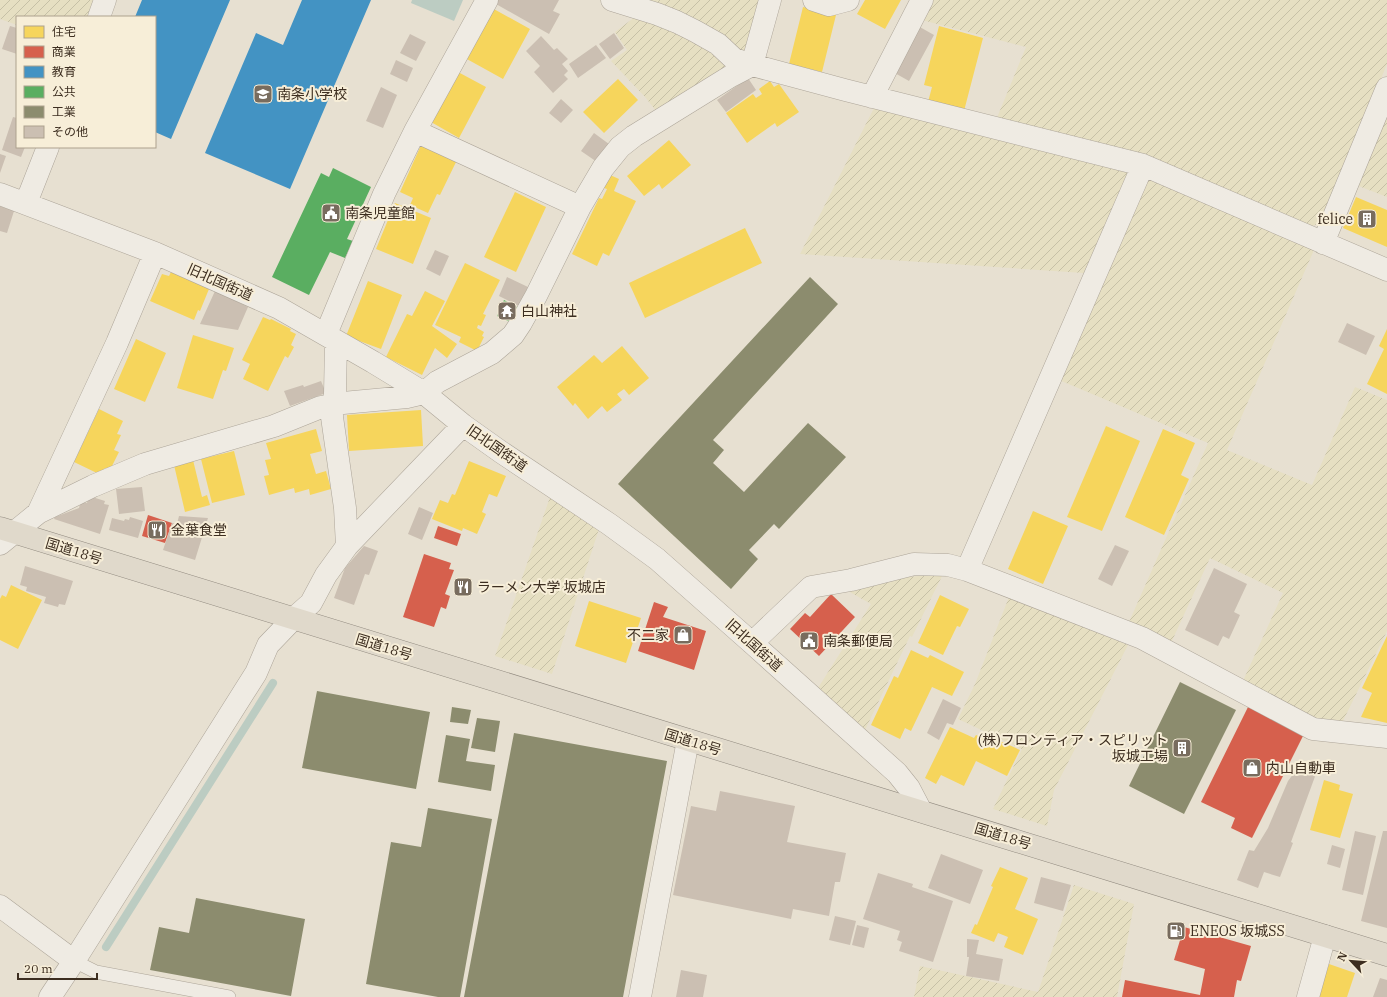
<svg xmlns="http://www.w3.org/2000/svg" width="1387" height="997" font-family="'IBM Plex Serif','Noto Sans JP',serif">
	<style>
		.farmland { fill: url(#farmland-furrows) }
		.water { fill: #bcccc2 }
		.homes { fill: #f6d55c }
		.shops { fill: #d6604d }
		.schools { fill: #4393c3 }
		.public { fill: #5aae61 }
		.industry { fill: #8c8c6e }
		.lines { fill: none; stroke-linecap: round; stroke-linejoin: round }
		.stream { stroke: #bcccc2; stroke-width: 8 }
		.building { fill: #cbbfb2 }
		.service-casing { stroke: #ada599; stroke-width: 14 }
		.minor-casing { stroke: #ada599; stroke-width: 23 }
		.tertiary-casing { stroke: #ada599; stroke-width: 23 }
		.trunk-casing { stroke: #928b80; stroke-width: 23 }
		.service { stroke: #efebe3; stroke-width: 13 }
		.minor { stroke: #efebe3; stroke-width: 22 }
		.tertiary { stroke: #efebe3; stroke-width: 22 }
		.trunk { stroke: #e0d9cb; stroke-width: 22 }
		.labels { text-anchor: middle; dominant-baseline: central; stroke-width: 4; stroke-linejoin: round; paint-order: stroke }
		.poi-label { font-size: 14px; fill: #3d2e20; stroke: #f7eed8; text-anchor: start }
		.street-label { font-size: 14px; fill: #3d2e20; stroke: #f7eed8 }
	</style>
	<defs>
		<pattern id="farmland-furrows" width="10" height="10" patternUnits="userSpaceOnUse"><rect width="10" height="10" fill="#e6dfc2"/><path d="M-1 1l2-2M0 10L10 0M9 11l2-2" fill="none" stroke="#c6c0a6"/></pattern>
	</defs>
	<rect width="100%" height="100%" fill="#e7e0d1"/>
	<path class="farmland" d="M0,0H93L88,17H17V25L0,19Z
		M630,0H759L746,51L742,54Z
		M928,0H1387V64L1322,222L1310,227L996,120L1026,47L918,19Z
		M639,14L683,31L728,66L657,112L645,97L611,61L627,50L615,32Z
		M875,106L1128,172L1084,273L800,254Z
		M1387,110V197L1356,185Z
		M1147,179L1314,250L1227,450L1312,485L1355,387L1387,400V631L1342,723L1320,722L1242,683L1283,593L1210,558L1171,643L1129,622L1208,443L1059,380Z
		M550,497L599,529L552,674L495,656Z
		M919,576H942L912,637L910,636L865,730L818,688L871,604L848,591L907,577Z
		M1009,597L1128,645L1054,790L1047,826L993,809L1022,749L958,719L975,684Z
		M1074,885L1134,904L1117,997H914L920,966L1038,992Z"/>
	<path class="water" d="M412,0H463L454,21L411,3Z"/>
	<path class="homes" d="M865,0H901L885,29L857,14Z
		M803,7L836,15L822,72L789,64Z
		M492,8L530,29L503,79L465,58Z
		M939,26L983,38L964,111L928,102L932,87L924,85Z
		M458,72L486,87L459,138L431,122Z
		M618,79L638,100L604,133L583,112Z
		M770,81L774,87L779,84L799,112L777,127L775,123L747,143L726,113L753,94L756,98L762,94L759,89Z
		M669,140L691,165L662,189L659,184L644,196L627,176Z
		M422,143L457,160L440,195L437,194L428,213L410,205L413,198L400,192Z
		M610,175L619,179L614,191L636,201L609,256L603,253L597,266L572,254L599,198L602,199L607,189L604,188Z
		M515,192L546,207L516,272L484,257Z
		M1356,197L1387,210V247L1343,228Z
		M395,203L431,218L413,264L376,249Z
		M745,228L762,263L645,318L629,283Z
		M465,263L500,280L483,314L486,315L481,326L478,325L477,328L484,332L482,336L484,337L477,351L459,342L461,337L435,325Z
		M171,272L209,289L200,311L198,310L194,320L150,301L162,274L169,276Z
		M368,281L402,295L381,349L346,336Z
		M425,291L445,301L432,326L457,344L447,358L435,348L422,375L386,357L407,314L412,316Z
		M263,317L270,320L271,319L291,329L290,331L296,334L291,345L294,347L288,358L285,356L268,391L243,379L250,364L242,360Z
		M1387,329V394L1367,384L1384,349L1379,346Z
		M193,335L234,348L226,371L223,370L213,399L177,388Z
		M136,339L166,353L145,402L114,389Z
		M622,346L649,378L629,395L624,389L617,394L622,400L607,412L602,406L588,419L575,403L573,406L557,387L594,355L602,363Z
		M99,409L123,421L117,434L121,435L114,450L119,452L110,470L105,468L101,475L74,462Z
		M421,410L423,446L349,451L347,415Z
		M1106,426L1140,441L1102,531L1067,517Z
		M316,429L322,451L310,454L316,474L326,471L331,489L310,495L309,489L295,493L294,488L269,495L264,476L269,475L265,460L271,459L266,443Z
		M1163,429L1195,443L1181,475L1189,479L1164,535L1125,517Z
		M234,451L245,495L212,503L201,459Z
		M193,460L202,497L207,495L210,505L185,512L174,465Z
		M469,461L506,476L497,497L489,494L482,512L486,514L477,534L463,528L462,531L432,519L440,500L448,503L452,494L455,495Z
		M1033,511L1068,526L1043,584L1008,569Z
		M11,585L42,600L18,649L0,640V599L2,595L6,597Z
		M940,595L969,609L960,627L957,626L943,655L918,643Z
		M589,601L641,618L626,663L575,646Z
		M1387,636V723L1361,717L1372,693L1362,688Z
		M911,650L928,658L930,655L964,672L952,696L932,687L911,731L905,728L900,739L871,725L894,676L898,678Z
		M950,727L974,738L976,735L996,744L998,740L1020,750L1007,776L976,761L964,786L941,775L936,784L925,778Z
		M1324,780L1340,785L1339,790L1353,794L1340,838L1310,830Z
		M1000,867L1028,878L1015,909L1038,919L1023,955L1004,947L1008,937L998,933L994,942L971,933L975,924L977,925L993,887L991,886Z
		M1329,964L1355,973L1347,997H1318Z"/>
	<path class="shops" d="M148,515L172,523L165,543L142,536Z
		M438,526L461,534L457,546L434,538Z
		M424,554L451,563L449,569L454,570L445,594L450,596L446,609L441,607L434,627L403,617Z
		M831,594L855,617L819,656L790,629L805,613L810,617Z
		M654,602L668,607L663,617L706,631L694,670L638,651Z
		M1248,707L1304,734L1252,838L1231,828L1235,818L1201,802Z
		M1184,927L1251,946L1241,981L1237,980L1234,997H1122L1125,980L1200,995L1205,969L1174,960Z"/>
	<path class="schools" d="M142,0H230L171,139L155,132V17H135Z
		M302,0H371L290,189L205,153L256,33L283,45Z"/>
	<path class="public" d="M333,168L371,187L347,239L353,241L345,258L330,252L309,295L272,277L321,173L329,177Z
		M504,300L517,307L510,322L497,316Z"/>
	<path class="industry" d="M810,277L838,304L713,440L724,450L713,463L744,492L808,423L846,457L779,529L774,524L749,550L758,559L731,589L618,484Z
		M1180,682L1236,710L1184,814L1129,786Z
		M317,691L430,712L416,789L302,768Z
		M452,707L471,710L468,724L450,722Z
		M477,718L500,721L495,752L471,748Z
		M514,733L667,761L623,997H464Z
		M446,735L470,739L466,761L495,765L491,791L438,782Z
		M428,808L492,819L460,997H438L366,984L391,842L421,847Z
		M196,898L305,919L291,996L150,970L159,927L189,933Z"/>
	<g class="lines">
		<path class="stream" d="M106,947L273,683"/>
	</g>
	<path class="building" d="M498,0H559L553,11L560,14L549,34L496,4Z
		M10,26L17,28V54L2,49Z
		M918,26L934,35L909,81L893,72Z
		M614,33L624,48L610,59L599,44Z
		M410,34L426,42L416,61L400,53Z
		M541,36L554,50L557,48L568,59L562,64L568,71L564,75L568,79L553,93L534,72L540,66L526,51Z
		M596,45L606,58L578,78L569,64Z
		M396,60L413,68L407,82L390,74Z
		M748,78L756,90L726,112L717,100Z
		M381,87L397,95L383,128L366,121Z
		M561,99L573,110L561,123L549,113Z
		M13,117L17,118V147H25L21,157L2,150Z
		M594,133L609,144L597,162L581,151Z
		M0,154L6,156L0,173Z
		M0,206L14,211L7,233L0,231Z
		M435,250L449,256L440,276L426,269Z
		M507,277L528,287L519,306L499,296Z
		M215,291L248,307L238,330L200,324Z
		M1347,323L1375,336L1366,355L1338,342Z
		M321,381L326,393L290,406L284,391L303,385L304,387Z
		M142,487L145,511L119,514L116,489Z
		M89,496L105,501L104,504L109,505L100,534L54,519L55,517L79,508L81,501L87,503Z
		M419,507L433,513L422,540L408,534Z
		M179,516L208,518L195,560L163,550L172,523L177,524Z
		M130,517L143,521L138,538L109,530L112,518L124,521L125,519L129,520Z
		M1115,545L1129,551L1112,586L1098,579Z
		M364,546L378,551L369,575L365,574L354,605L334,598L345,568Z
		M25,566L73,581L65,605L59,604L58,607L44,603L46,597L26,591L27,587L20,585Z
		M1214,568L1247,584L1234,612L1240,615L1229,639L1223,636L1218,646L1185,630Z
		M943,699L961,708L953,725L947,723L939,740L927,733Z
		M1300,765L1317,771L1291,842L1293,843L1280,877L1264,872L1258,888L1237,880L1249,850L1254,851L1268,828L1288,781Z
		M720,791L795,806L787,842L846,853L840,882H835L829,916L793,909L791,919L673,895L691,806L716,811Z
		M1355,831L1376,836L1363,895L1342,890Z
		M1383,831H1387V928L1361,921Z
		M1332,845L1345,849L1340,868L1327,864Z
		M941,854L983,870L970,904L928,888Z
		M878,873L913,884L912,887L953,901L933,962L899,951L902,942L897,940L900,931L863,919Z
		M1041,877L1071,885L1063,911L1034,903Z
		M835,916L856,921L850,945L829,940Z
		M857,925L869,928L864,948L852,945Z
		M967,939L979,940L976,954L1003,959L999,981L966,976L969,957H967Z
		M681,970L707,975L703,997H676Z
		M1380,978L1387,980V997H1373Z"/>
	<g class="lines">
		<defs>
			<path id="service" d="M74,961L96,972L229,997"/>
			<path id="minor" d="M612,0L657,14L677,22L695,31L718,44L734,59L752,65L845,90L1143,165L1387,270
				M814,0L829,5L848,0
				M99,17L105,0
				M872,97L922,0
				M415,131L580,207
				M0,194L155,253L279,308L373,362L424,393L463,425L501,452L609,524L657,559L752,643L897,773L909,788L921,811
				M26,203L48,147
				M1323,243L1387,88
				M326,334L384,194L415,131L487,0
				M336,341L335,394L332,417L345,508L347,546
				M38,513L117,343L155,253
				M0,544L38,513L93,486L145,464L274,426L321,407L343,403L407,397L424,393L437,382L492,353L513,335L521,323L536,296L580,207L603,168L620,147L634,136L731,76L752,65L770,0
				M967,570L1143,165
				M293,619L311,603L326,575L347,546L463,425
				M752,643L811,587L851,580L914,564L948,565L967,570L1142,638L1313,729L1387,737
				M0,906L74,961
				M640,997L688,740
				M1308,997L1325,936"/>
			<path id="tertiary" d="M50,997L74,961L256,673L268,645L293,619"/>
			<path id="trunk" d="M0,528L1387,955"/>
		</defs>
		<use href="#service" class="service-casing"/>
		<use href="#minor" class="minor-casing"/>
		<use href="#tertiary" class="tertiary-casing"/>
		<use href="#trunk" class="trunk-casing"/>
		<use href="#service" class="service"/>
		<use href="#minor" class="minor"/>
		<use href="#tertiary" class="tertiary"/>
		<use href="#trunk" class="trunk"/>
	</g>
	<defs>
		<symbol id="school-square" viewBox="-11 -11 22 22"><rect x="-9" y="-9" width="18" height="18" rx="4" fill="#786c5e" stroke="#f7eed8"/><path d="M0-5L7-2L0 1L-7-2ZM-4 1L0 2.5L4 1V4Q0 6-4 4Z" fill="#fff"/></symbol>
		<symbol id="civic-square" viewBox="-11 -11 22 22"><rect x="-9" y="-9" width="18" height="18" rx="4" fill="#786c5e" stroke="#f7eed8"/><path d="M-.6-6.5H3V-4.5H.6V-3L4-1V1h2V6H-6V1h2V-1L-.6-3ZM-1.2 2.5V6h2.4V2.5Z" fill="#fff"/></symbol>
		<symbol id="building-square" viewBox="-11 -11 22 22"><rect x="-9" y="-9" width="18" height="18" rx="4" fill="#786c5e" stroke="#f7eed8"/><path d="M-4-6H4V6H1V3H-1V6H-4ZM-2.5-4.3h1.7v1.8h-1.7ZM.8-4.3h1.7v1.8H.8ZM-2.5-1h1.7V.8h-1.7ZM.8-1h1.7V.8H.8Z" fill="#fff"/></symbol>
		<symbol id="temple-square" viewBox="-11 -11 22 22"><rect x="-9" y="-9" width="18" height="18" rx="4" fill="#786c5e" stroke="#f7eed8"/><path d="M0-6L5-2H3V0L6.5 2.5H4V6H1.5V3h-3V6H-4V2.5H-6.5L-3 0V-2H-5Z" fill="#fff"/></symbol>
		<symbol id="restaurant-square" viewBox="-11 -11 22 22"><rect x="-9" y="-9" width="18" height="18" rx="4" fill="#786c5e" stroke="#f7eed8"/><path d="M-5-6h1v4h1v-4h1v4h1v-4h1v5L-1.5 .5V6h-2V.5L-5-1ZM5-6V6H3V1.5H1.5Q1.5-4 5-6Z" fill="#fff"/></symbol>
		<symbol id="shop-square" viewBox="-11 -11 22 22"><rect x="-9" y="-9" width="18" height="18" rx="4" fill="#786c5e" stroke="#f7eed8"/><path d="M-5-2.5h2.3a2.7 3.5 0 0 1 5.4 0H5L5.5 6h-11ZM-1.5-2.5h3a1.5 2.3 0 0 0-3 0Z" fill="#fff"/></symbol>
		<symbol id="fuel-square" viewBox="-11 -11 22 22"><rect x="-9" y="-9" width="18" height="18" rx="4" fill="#786c5e" stroke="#f7eed8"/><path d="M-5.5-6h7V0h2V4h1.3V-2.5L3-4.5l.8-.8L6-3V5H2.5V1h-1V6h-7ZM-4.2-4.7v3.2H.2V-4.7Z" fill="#fff"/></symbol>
	</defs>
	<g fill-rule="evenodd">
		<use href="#school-square" x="252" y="83" width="22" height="22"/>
		<use href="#civic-square" x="320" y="202" width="22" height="22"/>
		<use href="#building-square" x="1356" y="208" width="22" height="22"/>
		<use href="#temple-square" x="496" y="300" width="22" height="22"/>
		<use href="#restaurant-square" x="146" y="519" width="22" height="22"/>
		<use href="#restaurant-square" x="452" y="576" width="22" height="22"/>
		<use href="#shop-square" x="672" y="624" width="22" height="22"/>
		<use href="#civic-square" x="798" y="630" width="22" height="22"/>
		<use href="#building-square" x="1171" y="737" width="22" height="22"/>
		<use href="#shop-square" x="1241" y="757" width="22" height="22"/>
		<use href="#fuel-square" x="1165" y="920" width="22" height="22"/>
	</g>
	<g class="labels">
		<g class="poi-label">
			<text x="277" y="94">南条小学校</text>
			<text x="345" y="213">南条児童館</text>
			<text x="1353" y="219" text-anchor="end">felice</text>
			<text x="521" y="311">白山神社</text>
			<text x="171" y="530">金葉食堂</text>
			<text x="477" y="587">ラーメン大学 坂城店</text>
			<text x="669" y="635" text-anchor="end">不二家</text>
			<text x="823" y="641">南条郵便局</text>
			<text x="1168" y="740" text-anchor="end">(株)フロンティア・スピリット<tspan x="1168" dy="16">坂城工場</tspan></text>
			<text x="1266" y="768">内山自動車</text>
			<text x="1190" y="931">ENEOS 坂城SS</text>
		</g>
		<g class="street-label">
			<text transform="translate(220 282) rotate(24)">旧北国街道</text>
			<text transform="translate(497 448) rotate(35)">旧北国街道</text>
			<text transform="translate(74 551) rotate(17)">国道18号</text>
			<text transform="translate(754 645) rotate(42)">旧北国街道</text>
			<text transform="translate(384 647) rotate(17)">国道18号</text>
			<text transform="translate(693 742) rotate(17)">国道18号</text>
			<text transform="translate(1003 836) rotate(17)">国道18号</text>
		</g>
	</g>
	<rect x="16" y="16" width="140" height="132" fill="#f7eed8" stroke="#ada18e"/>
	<rect x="24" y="26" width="20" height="12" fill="#f6d55c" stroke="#ada18e"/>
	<text x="52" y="36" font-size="12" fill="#3d2e20">住宅</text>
	<rect x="24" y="46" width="20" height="12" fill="#d6604d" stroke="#ada18e"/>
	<text x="52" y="56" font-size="12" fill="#3d2e20">商業</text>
	<rect x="24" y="66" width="20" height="12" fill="#4393c3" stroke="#ada18e"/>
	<text x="52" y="76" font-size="12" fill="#3d2e20">教育</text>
	<rect x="24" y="86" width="20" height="12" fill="#5aae61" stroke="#ada18e"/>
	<text x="52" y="96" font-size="12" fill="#3d2e20">公共</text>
	<rect x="24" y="106" width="20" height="12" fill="#8c8c6e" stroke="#ada18e"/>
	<text x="52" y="116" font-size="12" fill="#3d2e20">工業</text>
	<rect x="24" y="126" width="20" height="12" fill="#cbbfb2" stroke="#ada18e"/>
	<text x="52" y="136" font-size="12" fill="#3d2e20">その他</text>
	<g transform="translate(1351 961) rotate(296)" stroke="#f7eed8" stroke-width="3" paint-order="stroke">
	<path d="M0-3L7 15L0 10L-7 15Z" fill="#3d2e20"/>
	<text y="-6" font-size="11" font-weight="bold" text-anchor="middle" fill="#3d2e20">N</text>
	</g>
	<path d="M18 973v6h79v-6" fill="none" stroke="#3d2e20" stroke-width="2"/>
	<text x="24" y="973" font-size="12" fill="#3d2e20" stroke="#f7eed8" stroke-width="3" paint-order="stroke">20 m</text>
</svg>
